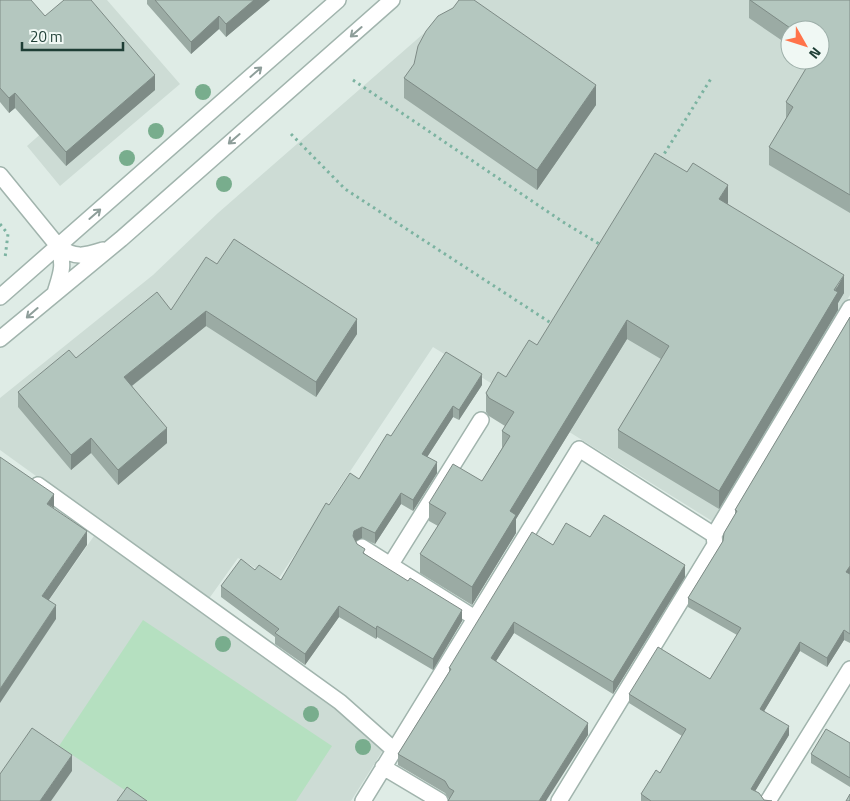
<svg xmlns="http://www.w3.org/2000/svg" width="850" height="801" font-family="'Titillium Web',sans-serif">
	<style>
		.built { fill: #cddcd5; fill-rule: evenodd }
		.green { fill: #b5e0c0 }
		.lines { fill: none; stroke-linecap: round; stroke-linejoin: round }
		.minor-casing { stroke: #a1b4ad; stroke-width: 18 }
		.path { stroke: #7cb3a1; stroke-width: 3; stroke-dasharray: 2.5 4; stroke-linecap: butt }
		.minor { stroke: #fff; stroke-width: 15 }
		.tree { fill: #78ad8d }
		.wall { fill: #9baba4 }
		.shaded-wall { fill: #7e8b86 }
		.building { fill: #b4c7bf; stroke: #7e8b86 }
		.oneway { stroke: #8e9e9a }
	</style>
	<rect width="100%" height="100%" fill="#dfece6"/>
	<path class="built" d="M77,0H107L180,84L60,186L27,146L87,93Z
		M462,0H850V295L712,521L433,347L277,581L238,558L208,600L0,450V398L153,275L218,213ZM790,30H820V60H790Z
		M94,536L337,710L383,750L351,801H0V579L43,609Z"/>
	<path class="green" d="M143,620L332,746L296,801H141L59,746Z"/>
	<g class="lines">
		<defs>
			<path id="minor" d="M0,175L58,246C75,259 84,256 103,250
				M55,293C61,273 65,266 58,246
				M0,297L338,0
				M0,339L121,239L392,0
				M38,485L340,702L393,749
				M362,547L475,618
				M391,564L481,420
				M383,767L440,801
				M363,801L579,449L714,535L850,308
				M559,801L715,545L714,535
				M768,801L850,669"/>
		</defs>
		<use href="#minor" class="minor-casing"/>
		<path class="path" d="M353,80L563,222L601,245
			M291,134L345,189L554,325
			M661,159L712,77
			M0,224L8,234L5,258"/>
		<use href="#minor" class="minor"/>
	</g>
	<g class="tree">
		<circle cx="203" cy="92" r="8"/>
		<circle cx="156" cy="131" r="8"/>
		<circle cx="127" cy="158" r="8"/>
		<circle cx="224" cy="184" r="8"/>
		<circle cx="223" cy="644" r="8"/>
		<circle cx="311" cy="714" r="8"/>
		<circle cx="363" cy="747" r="8"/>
	</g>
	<path class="wall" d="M0,0L45,16L155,90L66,166L15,108L9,113L0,102Z
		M147,0H270L226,37L219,29L191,54L147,4Z
		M749,0H850V213L769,165V147L786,119V102L811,61L810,60H820V30H790V46L749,18Z
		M404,78L596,105L537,190L404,98Z
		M728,203V204L844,293L838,303V310L719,509L618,448V430L661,359L627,339L516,519V533L472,605L420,573V554L438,526L429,521V503L482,481L502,448V431L505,426L489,416L486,412V393L506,377L537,345Z
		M217,264L357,334L316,397L206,326L132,386L167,443L118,485L91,453L71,470L18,407V392L76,358L171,310Z
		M850,317V643L844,640L827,667L800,651L764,711L789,735L755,791L764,800L772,801H641V794L660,773L682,736L629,703V694L710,679L737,635L688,607V598L723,541L735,516V510Z
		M482,385L459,420L453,417L427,457L437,473L413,511L401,504L375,544L362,538L355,541L365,554L462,621L433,670L377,637L376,639L339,617L305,665L275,644V637L221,597V586L255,570L281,580L329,505L359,479L391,436Z
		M590,537L685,577L613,694L514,633L496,661L588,735L449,799L445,793L398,765V754L449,672V668L553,545Z
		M850,743V787L811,763V754Z"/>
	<path class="shaded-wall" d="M254,0H270L226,37V24Z
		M219,16V29L191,54V42Z
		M155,75V90L66,166V152Z
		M596,85V105L537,190V170Z
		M15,93V108L9,113V98Z
		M728,185V203L719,217V199Z
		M844,275V293L838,303V310L719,509V491Z
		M206,311V326L124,392V377Z
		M357,319V334L316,397V382Z
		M627,320V339L516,519V533L472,605V587L510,511Z
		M482,374V385L459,420V410Z
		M453,406V417L422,465V454Z
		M167,428V443L118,485V470Z
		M91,438V453L71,470V455Z
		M437,462V473L413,511V500Z
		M401,493V504L375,544V533Z
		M54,494V508L47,504Z
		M362,527V538L354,542L353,536L354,531Z
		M87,531V545L42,610V596Z
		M685,565V577L613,694V682Z
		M850,566V576L846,572Z
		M56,605V619L0,703V689Z
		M339,606V617L305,665V654Z
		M462,610V621L433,670V659Z
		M514,622V633L491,669V658Z
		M377,626V637L376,639V629Z
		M844,630V640L827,667V658Z
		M800,642V651L760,718V709Z
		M588,723V735L546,801H539Z
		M789,726V735L751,798V789Z
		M72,755V771L51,801H40Z"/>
	<path class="building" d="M0,0H31L45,16L64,0H91L155,75L66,152L15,93L9,98L0,88Z
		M155,0H254L226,24L219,16L191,42Z
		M459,0H474L596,85L537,170L404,78L414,64L418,46L426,31L438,16L453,8Z
		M750,0H850V195L769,147L793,107L786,102L811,60H820V30H793Z
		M655,153L687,172L693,163L728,185L719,199L844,275L834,290L838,292L719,491L618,430L669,346L627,320L510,511L516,515L472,587L420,554L446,513L429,503L453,464L482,481L510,436L502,431L514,412L489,398L486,393L498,372L506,377L529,340L537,345Z
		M234,239L357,319L316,382L206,311L124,377L167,428L118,470L91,438L71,455L18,392L69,350L76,358L157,292L171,310L206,257L217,264Z
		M850,317V566L846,572L850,574V634L844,630L827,658L800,642L760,709L789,726L751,789L759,793L764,800L772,801H651L641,794L656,770L660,773L686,729L629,694L658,647L710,679L741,628L688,598L723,541L724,533L737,511L735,510Z
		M446,352L482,374L459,410L453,406L422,454L437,462L413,500L401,493L375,533L362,527L354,531L353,536L357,544L365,549L363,553L408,581L410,578L462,610L433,659L377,626L376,629L339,606L305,654L275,633L279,629L221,586L241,559L255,570L259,565L281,580L326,503L329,505L350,473L359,479L387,434L391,436Z
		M0,457L54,494L47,504L87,531L42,596L56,605L0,689Z
		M604,515L685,565L613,682L514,622L491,658L588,723L539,801H448L454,791L449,788L445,781L398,754L451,669L449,668L532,532L553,545L566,523L590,537Z
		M32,728L72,755L40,801H0V774Z
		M826,729L850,743V778L811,754Z
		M127,787L147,801H117Z
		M850,794V801H846Z"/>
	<defs><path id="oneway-shaft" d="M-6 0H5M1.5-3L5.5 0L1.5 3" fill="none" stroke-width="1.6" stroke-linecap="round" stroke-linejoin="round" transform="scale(1.25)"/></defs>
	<g class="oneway">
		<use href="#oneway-shaft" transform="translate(356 32) rotate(139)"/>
		<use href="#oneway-shaft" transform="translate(256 72) rotate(-41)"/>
		<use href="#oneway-shaft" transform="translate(234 139) rotate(139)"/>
		<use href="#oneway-shaft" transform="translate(95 214) rotate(-41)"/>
		<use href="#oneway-shaft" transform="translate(32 313) rotate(139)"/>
	</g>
	<g transform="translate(805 45) rotate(129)"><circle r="24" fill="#f0f8f4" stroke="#9caea8"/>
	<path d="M0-4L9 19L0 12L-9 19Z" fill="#ff734a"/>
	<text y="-8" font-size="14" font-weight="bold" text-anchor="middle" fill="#1e3e35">N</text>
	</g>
	<path d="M22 42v8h101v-8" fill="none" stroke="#1e3e35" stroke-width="2.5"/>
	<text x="30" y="42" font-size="15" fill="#1e3e35" stroke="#f0f8f4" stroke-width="4" paint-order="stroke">20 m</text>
</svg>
